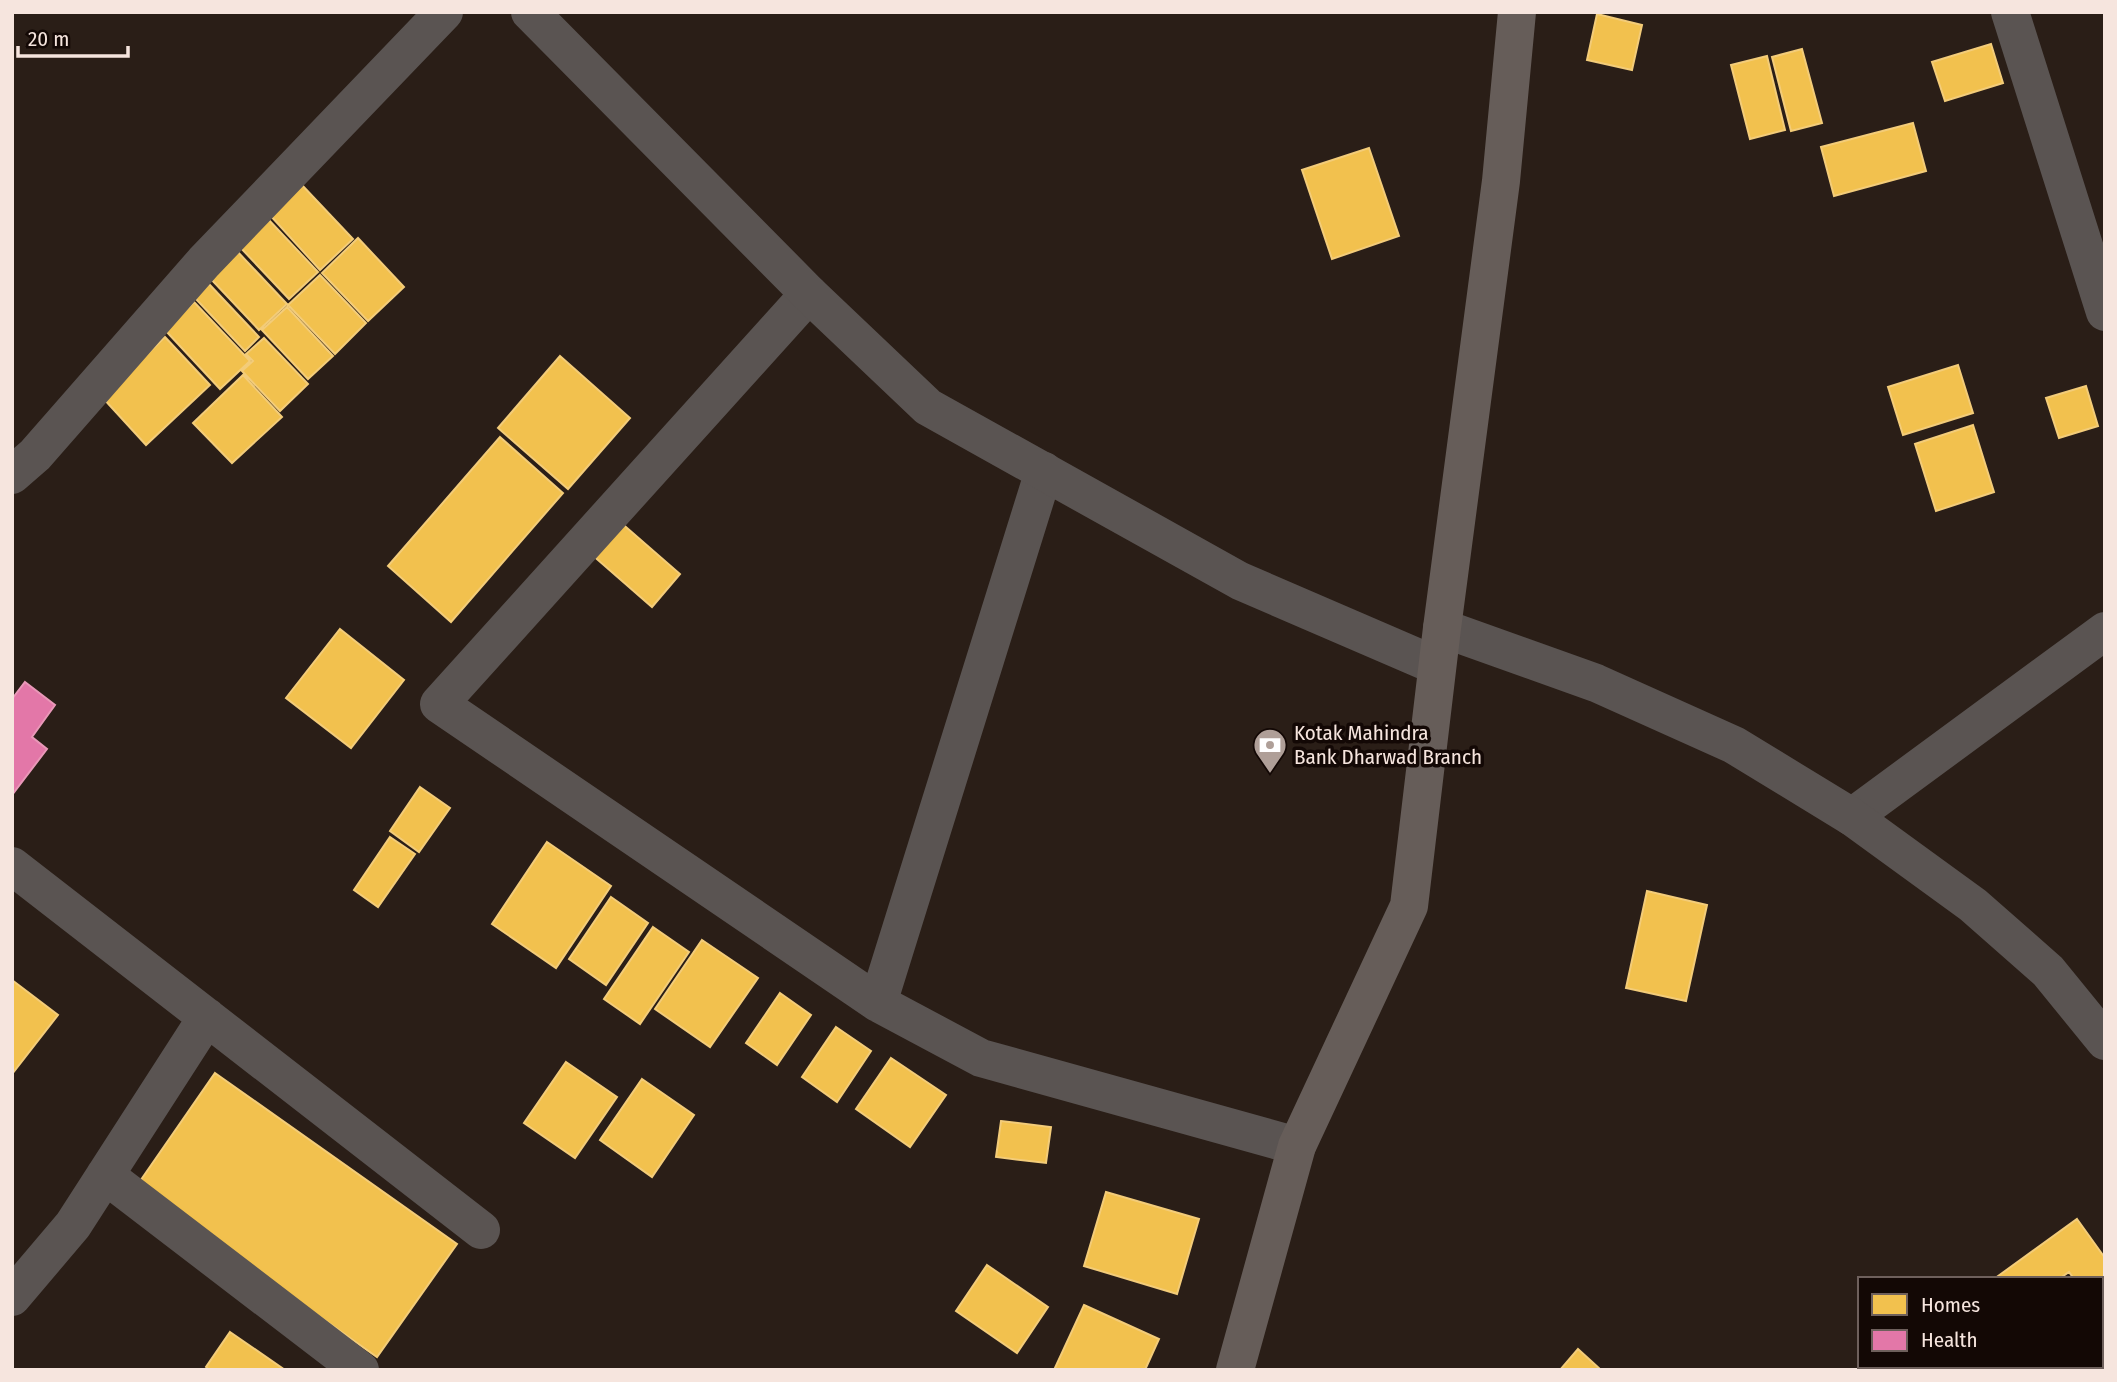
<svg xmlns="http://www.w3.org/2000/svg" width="2117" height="1382" font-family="'Fira Sans Condensed',sans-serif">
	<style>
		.homes { fill: #f2c14e; stroke: #f3cc79; stroke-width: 2 }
		.health { fill: #e377a8; stroke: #e998b8; stroke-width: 2 }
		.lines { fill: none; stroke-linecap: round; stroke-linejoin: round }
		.minor { stroke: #5a5452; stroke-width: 38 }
		.tertiary { stroke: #5a5452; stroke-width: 38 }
		.primary { stroke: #665d59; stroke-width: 38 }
		.labels { text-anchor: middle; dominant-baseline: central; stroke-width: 7; stroke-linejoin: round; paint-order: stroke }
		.poi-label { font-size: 21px; fill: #f6e5de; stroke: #130805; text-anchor: start }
	</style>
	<rect width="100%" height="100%" fill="#2a1e17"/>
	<path class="homes" d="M1597,14L1642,25L1632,70L1587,60Z
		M1991,44L2003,83L1945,101L1932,62Z
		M1802,49L1822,123L1791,131L1772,57Z
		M1767,56L1785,130L1750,139L1731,65Z
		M1913,123L1926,171L1834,196L1821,147Z
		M1369,148L1399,236L1332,259L1302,170Z
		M301,184L353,239L320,270L269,214Z
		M267,218L318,272L289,299L238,245Z
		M358,238L404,287L368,321L322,273Z
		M236,250L287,304L259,330L209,277Z
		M320,275L366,323L335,354L288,305Z
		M209,284L259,337L245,351L195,298Z
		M194,302L250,361L220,389L165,330Z
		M287,307L333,356L308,379L262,330Z
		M165,337L210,385L146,445L102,397Z
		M264,338L308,384L280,411L242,371L253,361L246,354Z
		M560,356L630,418L568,489L498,428Z
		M1958,365L1973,413L1903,435L1888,387Z
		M243,375L282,417L232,463L193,423Z
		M2086,386L2098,426L2059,438L2046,398Z
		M1973,425L1994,492L1936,511L1915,444Z
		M500,437L563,493L451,622L388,566Z
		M611,514L680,574L652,607L583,547Z
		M340,629L404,680L351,748L286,698Z
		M420,787L450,808L419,852L390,831Z
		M390,837L415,854L378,907L354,890Z
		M547,842L611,886L556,968L492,924Z
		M1647,891L1707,905L1686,1001L1626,988Z
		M611,897L648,923L606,985L569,959Z
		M653,927L689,952L640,1024L604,999Z
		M702,940L758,978L710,1047L655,1009Z
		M12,980L58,1015L12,1074Z
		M780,993L811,1015L777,1065L746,1043Z
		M836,1027L871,1051L837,1102L802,1077Z
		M891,1058L946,1095L910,1147L856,1109Z
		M566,1062L617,1097L575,1158L524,1123Z
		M215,1073L457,1244L377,1357L136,1187Z
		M642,1079L694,1115L652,1177L600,1140Z
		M1001,1121L1051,1127L1046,1163L996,1157Z
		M1106,1192L1199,1219L1177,1294L1084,1266Z
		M2077,1219L2105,1258V1322L2101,1317V1279H2074L2069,1272L2059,1279H1994Z
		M987,1265L1048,1307L1017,1353L956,1311Z
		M1084,1305L1159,1339L1145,1370H1054Z
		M230,1332L285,1370H209L206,1367Z
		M1578,1349L1601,1370H1560Z"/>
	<path class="health" d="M25,682L55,705L32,737L47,749L12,795V699Z"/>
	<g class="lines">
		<path class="minor" d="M2010,12L2105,312
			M809,294L439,704L878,1003L981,1058L1297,1146
			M12,475L35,455L204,262L444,12
			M1852,817L2105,631
			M12,866L481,1230
			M878,1003L1044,471
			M105,1175L360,1370
			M12,1297L73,1225L207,1017"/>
		<path class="tertiary" d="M530,12L809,294L928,407L1240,581L1437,666
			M1442,628L1596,683L1734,745L1852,817L1973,905L2048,971L2105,1041"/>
		<path class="primary" d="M1235,1370L1297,1146L1409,906L1442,628L1501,181L1517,12"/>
	</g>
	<defs>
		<symbol id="bank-pin" viewBox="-11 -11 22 30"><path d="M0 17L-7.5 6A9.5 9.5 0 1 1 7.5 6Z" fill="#af9f98" stroke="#130805"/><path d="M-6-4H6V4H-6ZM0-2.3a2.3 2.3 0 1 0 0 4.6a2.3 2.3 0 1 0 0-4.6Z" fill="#fff"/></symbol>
	</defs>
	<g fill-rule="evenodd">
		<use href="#bank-pin" x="1251" y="726" width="38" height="52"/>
	</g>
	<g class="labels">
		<g class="poi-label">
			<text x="1294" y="733">Kotak Mahindra<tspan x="1294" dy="24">Bank Dharwad Branch</tspan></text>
		</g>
	</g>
	<rect width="2117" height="1382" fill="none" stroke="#f6e5de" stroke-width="28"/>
	<rect x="1858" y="1277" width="245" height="91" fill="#130805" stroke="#6e605c" stroke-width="2"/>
	<rect x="1872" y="1294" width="35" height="21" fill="#f2c14e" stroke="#6e605c" stroke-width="2"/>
	<text x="1921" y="1312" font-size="21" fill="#f6e5de">Homes</text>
	<rect x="1872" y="1330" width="35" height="21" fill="#e377a8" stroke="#6e605c" stroke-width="2"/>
	<text x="1921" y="1347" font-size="21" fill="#f6e5de">Health</text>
	<path d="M18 46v10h110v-10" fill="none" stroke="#f6e5de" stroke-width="3.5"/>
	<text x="28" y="46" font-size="21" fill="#f6e5de" stroke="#130805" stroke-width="5" paint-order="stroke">20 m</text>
</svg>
